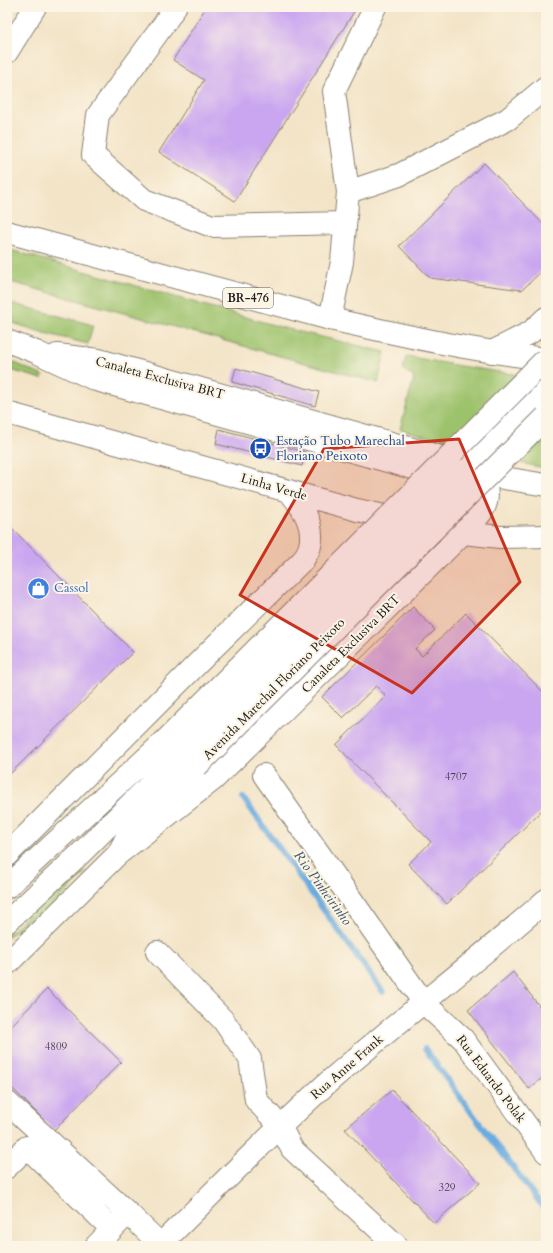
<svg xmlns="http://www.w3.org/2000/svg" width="553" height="1253" font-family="Cardo,serif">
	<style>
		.green { fill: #9dc26c; stroke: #5c6f44 }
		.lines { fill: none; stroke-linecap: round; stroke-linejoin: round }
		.stream { stroke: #6bacdf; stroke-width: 6 }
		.building { fill: #caa6f0 }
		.minor-casing { stroke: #888072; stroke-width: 24 }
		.major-casing { stroke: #888072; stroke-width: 24 }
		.highway-casing { stroke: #888072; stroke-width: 24 }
		.minor { stroke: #fff; stroke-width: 22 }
		.major { stroke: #fff; stroke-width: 22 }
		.highway { stroke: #fff; stroke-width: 22 }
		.minor-bridge-casing { stroke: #888072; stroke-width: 24; stroke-linecap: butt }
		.minor-bridge { stroke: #fff; stroke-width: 22 }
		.marked { fill: #c8321e; fill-opacity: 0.2; stroke: #c8321e; stroke-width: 3; stroke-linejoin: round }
		.labels { text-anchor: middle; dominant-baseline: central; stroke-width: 4; stroke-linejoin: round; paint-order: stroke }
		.number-label { font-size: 11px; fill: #483e51 }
		.shield { fill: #fcf5e5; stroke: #5f5d58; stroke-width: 1 }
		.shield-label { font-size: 12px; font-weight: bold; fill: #1c1c1c }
		.street-label { font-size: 13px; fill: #1c1c1c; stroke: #fcf5e5 }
		.transit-label { font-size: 13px; fill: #164399; stroke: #fcf5e5; text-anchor: start }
		.shop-label { font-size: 13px; fill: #366cbe; stroke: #fcf5e5; text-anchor: start }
		.water-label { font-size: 14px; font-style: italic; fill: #3c566a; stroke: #fcf5e5 }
	</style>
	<rect width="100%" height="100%" fill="#fcf5e5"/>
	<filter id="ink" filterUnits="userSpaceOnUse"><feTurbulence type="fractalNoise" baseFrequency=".025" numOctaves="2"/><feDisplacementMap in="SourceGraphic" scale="8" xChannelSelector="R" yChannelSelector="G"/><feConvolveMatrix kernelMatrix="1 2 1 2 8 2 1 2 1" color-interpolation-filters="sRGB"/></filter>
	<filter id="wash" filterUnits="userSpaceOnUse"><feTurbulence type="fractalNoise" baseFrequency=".012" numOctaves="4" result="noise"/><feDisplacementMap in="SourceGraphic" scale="16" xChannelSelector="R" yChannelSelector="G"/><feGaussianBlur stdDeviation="0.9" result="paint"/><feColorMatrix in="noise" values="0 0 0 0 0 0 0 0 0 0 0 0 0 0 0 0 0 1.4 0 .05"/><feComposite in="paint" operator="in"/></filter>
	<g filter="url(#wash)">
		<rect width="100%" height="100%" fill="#f3e4c7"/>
		<path class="green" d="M7,249L284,328L385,352L378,383L7,281Z
			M7,302L93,325L88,344L44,333L7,321Z
			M406,356L460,366L546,379V468L534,466L500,458L400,429L414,378L403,369Z
			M7,359L43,376L42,379L7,369Z
			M86,871L48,911L7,937V935L43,902Z"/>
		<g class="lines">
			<path class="stream" d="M243,798L383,992
				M425,1049L471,1112L546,1211"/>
		</g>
		<g id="blocks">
			<path class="building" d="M206,7H357L235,201L159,152L204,80L173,60Z
				M484,163L546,227V267L522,290L430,278L399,246Z
				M236,368L319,392L315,406L232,382Z
				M219,429L305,452L302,466L216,444Z
				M7,523L133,652L7,777Z
				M413,607L435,630L415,649L422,656L466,613L546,695V806L447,904L408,864L431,842L336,745L386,696L376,686L343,718L322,697Z
				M513,972L546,1015V1075L529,1089L468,1010Z
				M47,989L121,1062L54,1130L7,1083V1030Z
				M392,1090L480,1183L434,1223L345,1129Z"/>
		</g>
	</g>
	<g filter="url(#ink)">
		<use href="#blocks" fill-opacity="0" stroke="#888072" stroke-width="1"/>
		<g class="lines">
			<defs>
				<path id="minor" d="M175,7L164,24L98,115L93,155L144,200L212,226L345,223
					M348,192L399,175L508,119L546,87
					M330,319L342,262L348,192L334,91L375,7
					M7,341L36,352L96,380L441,476L466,470L546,388
					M57,355L99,360L377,439L452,460L466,470L479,474L546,485
					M264,775L424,1003L463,1039L546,1152
					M118,854L214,779L463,533C475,520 491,508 486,488C485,483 481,478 479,474
					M7,887L168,738
					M7,922L82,852L183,752
					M157,952L223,1020L250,1059L256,1100L280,1126L292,1149L397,1246
					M7,964L118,854L132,827L197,766
					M7,1102L128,1213L161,1245
					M7,1167L27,1147L112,1229
					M96,1246L122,1219"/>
				<path id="major" d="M7,52L35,7
					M159,1246C214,1192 267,1137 324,1086C396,1022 474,964 546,900"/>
				<path id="highway" d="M7,232L330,319C401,335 473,351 546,359
					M492,352L531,332L546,318
					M7,413L357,510L463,533L500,537L546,536
					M7,855L212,649L303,560C305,556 309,551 310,546C315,524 302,507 289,491"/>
			</defs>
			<use href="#minor" class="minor-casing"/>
			<use href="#major" class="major-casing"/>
			<use href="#highway" class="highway-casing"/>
			<use href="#minor" class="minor"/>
			<use href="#major" class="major"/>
			<use href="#highway" class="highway"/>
			<defs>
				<path id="minor-bridge" d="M168,738L546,359
					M183,752L466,470
					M197,766L546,417"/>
			</defs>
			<use href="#minor-bridge" class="minor-bridge-casing"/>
			<use href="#minor-bridge" class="minor-bridge"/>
		</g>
	</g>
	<path class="marked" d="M459,439L520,582L412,693L240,595L324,449Z"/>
	<defs>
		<symbol id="bus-disc" viewBox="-11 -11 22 22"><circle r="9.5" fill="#1a4fb4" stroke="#fcf5e5"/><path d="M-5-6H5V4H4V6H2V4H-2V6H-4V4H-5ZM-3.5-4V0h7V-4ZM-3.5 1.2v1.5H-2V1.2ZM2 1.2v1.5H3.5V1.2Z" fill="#fff"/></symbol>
		<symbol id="shop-disc" viewBox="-11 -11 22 22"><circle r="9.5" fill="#3f7fe0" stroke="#fcf5e5"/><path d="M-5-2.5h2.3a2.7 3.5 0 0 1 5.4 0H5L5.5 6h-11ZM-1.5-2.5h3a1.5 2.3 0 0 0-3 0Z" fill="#fff"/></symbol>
	</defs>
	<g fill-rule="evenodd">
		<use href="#bus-disc" x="248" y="436" width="25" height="25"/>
		<use href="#shop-disc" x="26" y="576" width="25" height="25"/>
	</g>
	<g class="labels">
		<g class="number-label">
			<text x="456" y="776">4707</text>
			<text x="56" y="1046">4809</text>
			<text x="447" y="1187">329</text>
		</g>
		<rect class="shield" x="223" y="288" width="50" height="20" rx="3"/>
		<g class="shield-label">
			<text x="248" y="298">BR-476</text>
		</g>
		<g class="street-label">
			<text transform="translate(160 378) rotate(15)">Canaleta Exclusiva BRT</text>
			<text transform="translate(274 487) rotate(16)">Linha Verde</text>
			<text transform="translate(351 644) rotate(-45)">Canaleta Exclusiva BRT</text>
			<text transform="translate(274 689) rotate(-45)">Avenida Marechal Floriano Peixoto</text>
			<text transform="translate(347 1067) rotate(-41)">Rua Anne Frank</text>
			<text transform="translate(491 1079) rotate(53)">Rua Eduardo Polak</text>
		</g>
		<g class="transit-label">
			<text x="276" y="441">Estação Tubo Marechal<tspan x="276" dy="15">Floriano Peixoto</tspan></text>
		</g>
		<g class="shop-label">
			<text x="54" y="588">Cassol</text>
		</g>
		<g class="water-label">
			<text transform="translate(323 888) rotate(54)">Rio Pinheirinho</text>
		</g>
	</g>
	<rect width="553" height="1253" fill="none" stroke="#fcf5e5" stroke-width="24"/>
</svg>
